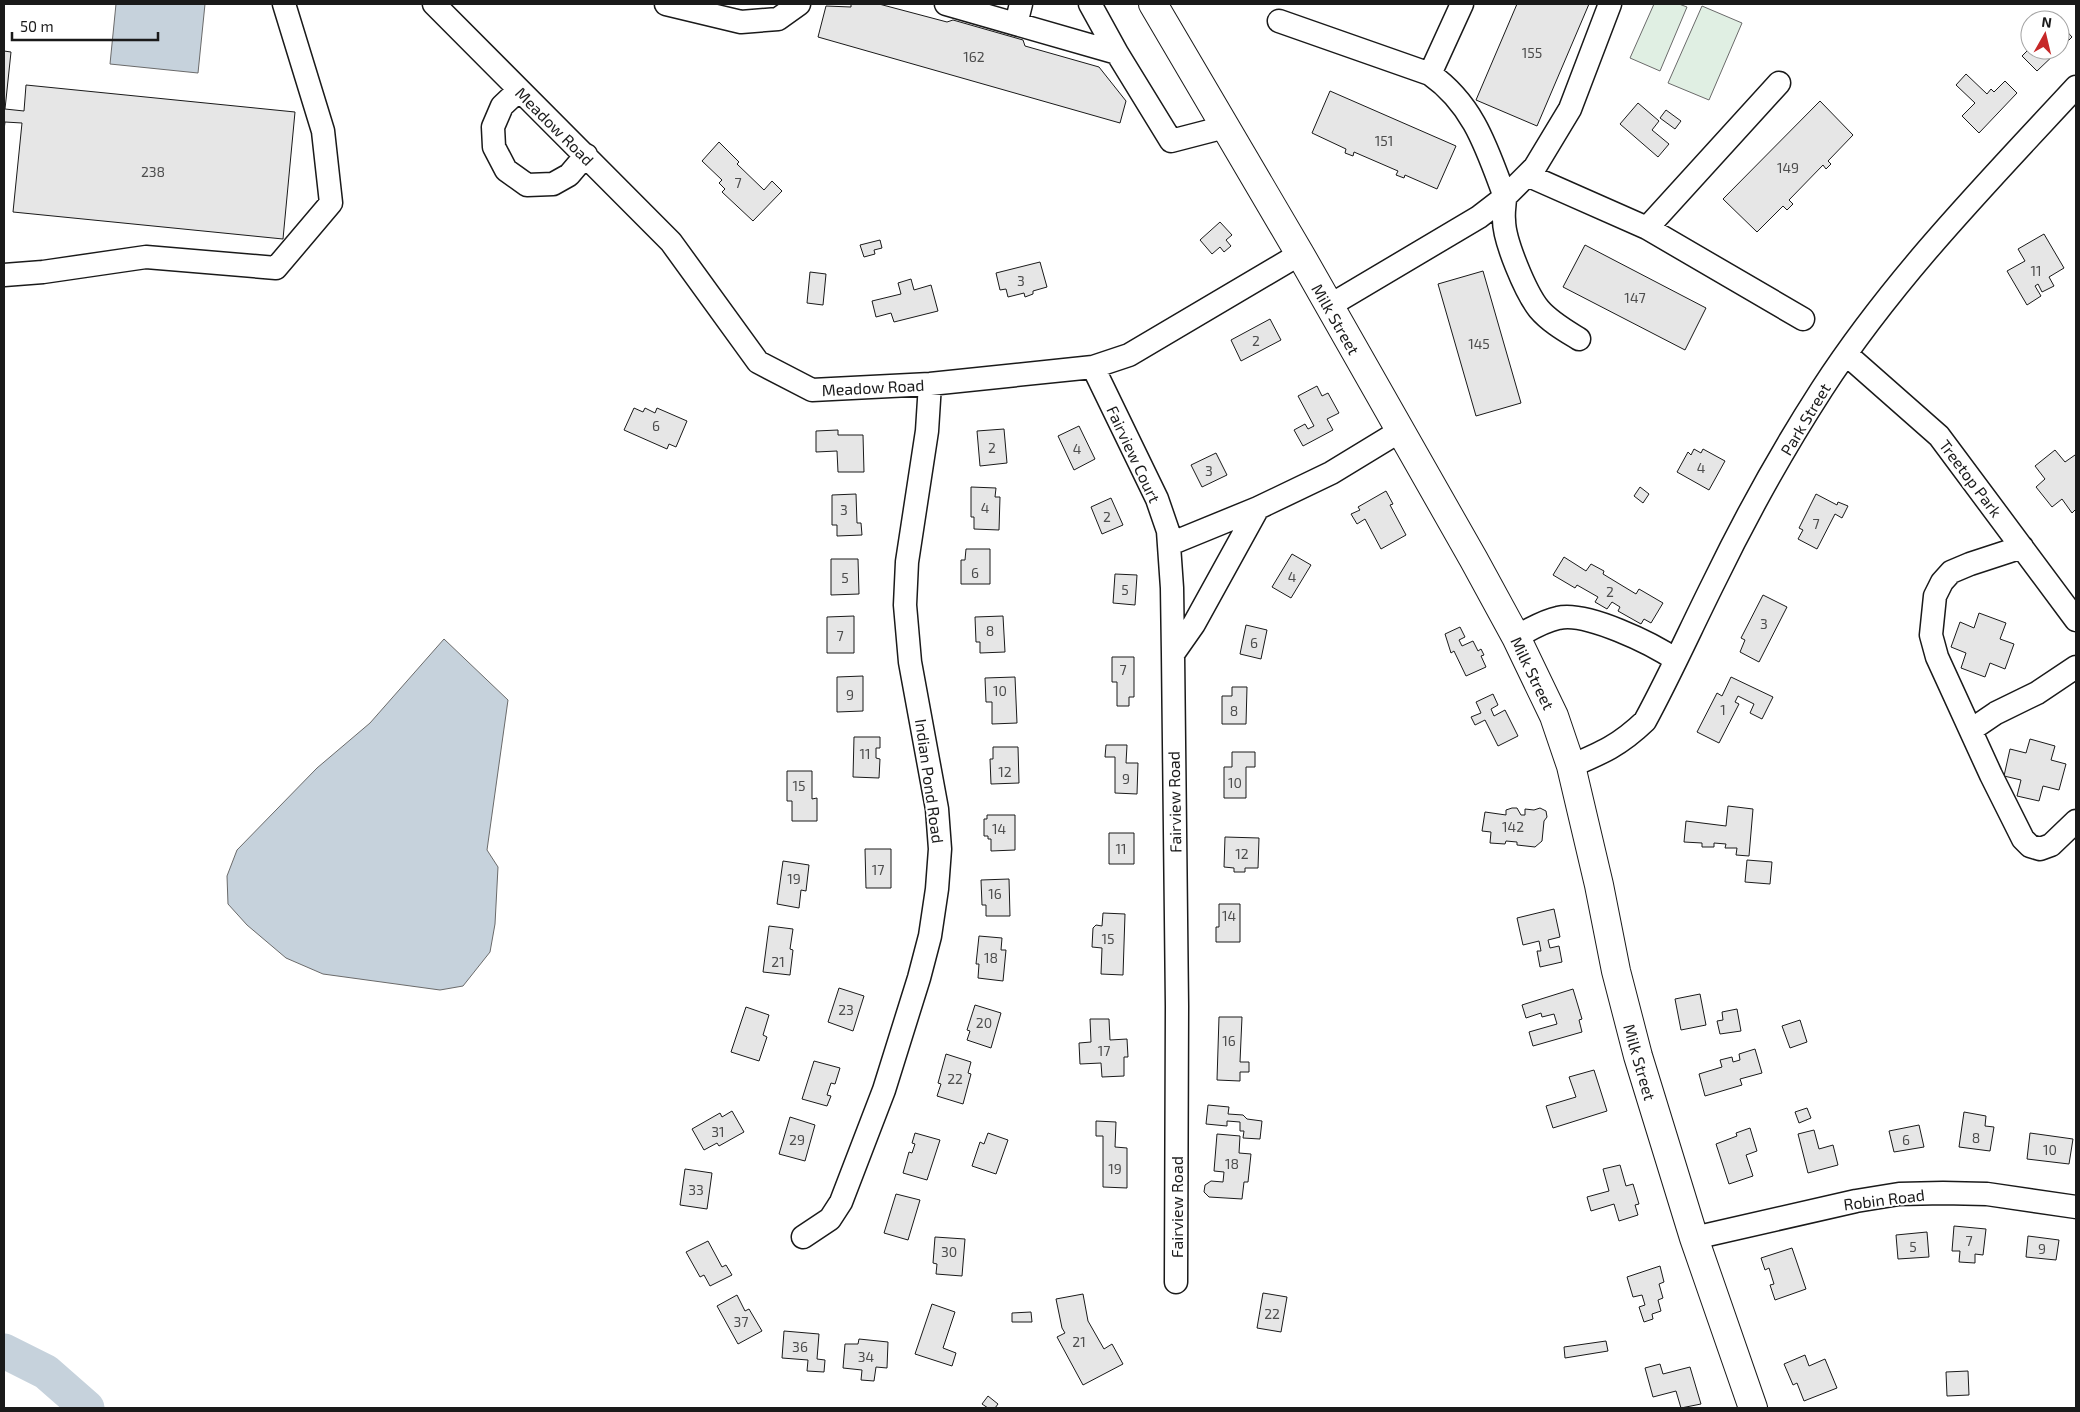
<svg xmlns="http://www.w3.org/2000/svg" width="2080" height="1412" font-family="'Exo 2',sans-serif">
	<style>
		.green { fill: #e0efe3; stroke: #6a6a6a }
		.water { fill: #c6d2dc; stroke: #6a6a6a }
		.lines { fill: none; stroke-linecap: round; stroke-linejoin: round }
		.river { stroke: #c6d2dc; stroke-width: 35 }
		.building { fill: #e6e6e6; stroke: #1a1a1a }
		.minor-casing { stroke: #1a1a1a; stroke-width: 25 }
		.major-casing { stroke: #1a1a1a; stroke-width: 30 }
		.minor { stroke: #fff; stroke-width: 22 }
		.major { stroke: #fff; stroke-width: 28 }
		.labels { text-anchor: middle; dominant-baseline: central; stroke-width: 4; stroke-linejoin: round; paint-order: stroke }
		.number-label { font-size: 14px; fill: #4d4d4d }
		.street-label { font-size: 16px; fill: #1a1a1a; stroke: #fff }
	</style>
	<rect width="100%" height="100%" fill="#fff"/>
	<path class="green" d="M1654,4H1679L1687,7L1660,71L1630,58Z
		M1702,6L1742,23L1709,100L1668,83Z"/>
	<path class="water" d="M116,4H205L198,73L110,64Z
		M444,639L508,700L487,850L498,867L495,924L490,952L463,986L440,990L323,974L286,958L247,925L228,904L227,876L237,850L317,768L370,723Z"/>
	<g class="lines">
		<path class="river" d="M4,1351L46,1372L87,1408"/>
	</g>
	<path class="building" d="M851,4H879L947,22L953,20L1023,40L1025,46L1099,67L1126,101L1120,123L818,37L826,6L851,7Z
		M1517,4H1589L1537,126L1476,100Z
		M2060,24L2072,37L2060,49Z
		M2030,48V50H2059L2037,71L2022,56Z
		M4,51L11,52L5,109L24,111L26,85L295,112L283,239L13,212L22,123L5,122L4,130Z
		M1966,74L1987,94L1991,89L1994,92L2005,81L2017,93L1979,133L1962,116L1975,103L1956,85Z
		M1330,91L1456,146L1437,189L1405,175L1404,178L1396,175L1398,171L1354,152L1353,156L1345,153L1346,149L1312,133Z
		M1820,101L1853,135L1828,161L1831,164L1826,169L1823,165L1789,200L1793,204L1787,210L1783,206L1757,232L1723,199Z
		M1638,103L1659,121L1652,130L1669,144L1658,157L1620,124Z
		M1666,110L1681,121L1675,129L1660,118Z
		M719,142L739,162L737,164L764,190L772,181L782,191L753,221L722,192L725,189L719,183L722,180L702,161Z
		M1220,222L1232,235L1226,240L1231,246L1224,252L1220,247L1212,254L1200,240Z
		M2044,234L2064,268L2049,277L2054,286L2042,292L2038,284L2035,286L2041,296L2027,305L2007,271L2025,261L2018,249Z
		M880,240L882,248L874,250L875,254L864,257L860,245Z
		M1585,245L1706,308L1685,350L1563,287Z
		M1040,262L1047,287L1033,291V294L1025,297L1024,293L1008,297L1006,289L1000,290L996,273Z
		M1483,271L1521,403L1476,416L1438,284Z
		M810,272L826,274L823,305L807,303Z
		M911,279L914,290L931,285L938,311L894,322L891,313L876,317L872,301L901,294L898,283Z
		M1270,319L1281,340L1241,361L1231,340Z
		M1317,386L1322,396L1328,393L1339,413L1327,419L1333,430L1303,446L1294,430L1305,424L1308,429L1314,426L1298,396Z
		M634,408L643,412L645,408L655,413L657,408L687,421L676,447L669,444L667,449L624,430Z
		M1079,426L1095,459L1074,470L1058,436Z
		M1004,429L1007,463L980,466L977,431Z
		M838,430V435H863L864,472H838L837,451L816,452V431Z
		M1694,449L1701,453L1703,449L1725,461L1709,490L1677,472L1688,452L1691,455Z
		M2055,450L2065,462L2075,455L2076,456V509L2072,513L2062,499L2052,507L2036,487L2045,479L2035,466Z
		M1216,453L1227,475L1202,487L1191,465Z
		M971,487L996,488L995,497H1000L999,530L974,529V517H971Z
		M1640,487L1649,494L1643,503L1634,496Z
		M1386,491L1393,504L1390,505L1406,535L1381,549L1365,519L1357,524L1351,514L1360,510L1358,507Z
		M856,494L857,523H861L862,535L837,536V525H832V495Z
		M1816,494L1837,505L1838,502L1848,506L1842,518L1835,514L1817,549L1798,539L1803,530L1799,528Z
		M1111,498L1123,525L1102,534L1091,507Z
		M966,549H990V584H961V560H965Z
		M1292,554L1311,565L1291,598L1272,587Z
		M1564,557L1586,571L1591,564L1604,571L1603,574L1636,594L1639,589L1663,603L1651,623L1644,619L1641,624L1618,611L1620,607L1612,602L1607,609L1595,602L1598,597L1577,585L1575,588L1553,575Z
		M831,559H858L859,594L831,595Z
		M1115,574L1137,575L1135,605L1113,603Z
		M1763,595L1787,607L1759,662L1740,652L1745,640L1741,638Z
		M1979,613L2006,623L2000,639L2014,644L2005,669L1990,663L1985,677L1961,668L1966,653L1951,647L1960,622L1974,628Z
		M854,616V653H827V617Z
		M1003,616L1005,652L980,653V642H976L975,617Z
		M1246,625L1267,630L1261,659L1240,654Z
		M1460,627L1465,637L1459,640L1462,646L1473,641L1478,651L1481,649L1484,655L1481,656L1486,667L1466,676L1454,651L1451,653L1445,634Z
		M1112,657H1134V697H1129V706H1117V682H1112Z
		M863,676V711L837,712V677Z
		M1015,677L1017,723L992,724V702H986L985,678Z
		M1731,677L1773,697L1762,719L1750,713L1754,704L1738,696L1735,702L1739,704L1719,743L1697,732L1717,693L1722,696Z
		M1232,687H1247L1246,724H1222V696H1232Z
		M1493,694L1498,705L1491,709L1494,716L1505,710L1518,736L1498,746L1485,720L1475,725L1471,717L1481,713L1476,702Z
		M854,737H880V748H876V758L880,759L879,778L853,777Z
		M2030,739L2055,746L2051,760L2066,764L2059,790L2043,786L2039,801L2017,796L2021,780L2004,776L2010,749L2026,753Z
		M1106,745H1127L1126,763H1138L1137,794L1115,793V757H1105Z
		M993,747H1018L1019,783L991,784L990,759H993Z
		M1232,752H1255V767H1246V798H1224V767H1232Z
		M787,771H812V799L817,798V821H792V801H787Z
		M1728,806L1753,809L1749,856L1736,855L1737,848H1725L1726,844L1714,843V847H1702V843L1684,842L1686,821L1726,826Z
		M1512,808H1517L1521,815H1525V809L1534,810L1540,808L1546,811L1547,817L1544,821L1542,841L1535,847L1517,845V842L1506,841L1505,844L1490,843L1491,832L1482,831L1485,812L1506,815V810Z
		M987,815H1015V850L991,851V839H988V836H984V819H987Z
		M1109,833H1134V864H1109Z
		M1225,837L1259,838L1258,868H1245V872H1234V868L1224,867Z
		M865,849H891V888H866Z
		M1747,860L1772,862L1770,884L1745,882Z
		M783,861L809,865L806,891L801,890L799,908L777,904Z
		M1009,879L1010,916H986V905H982L981,880Z
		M1219,904H1240V942H1216V927H1219Z
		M1554,909L1560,937L1548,940L1550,948L1559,946L1562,962L1540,967L1537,951H1541L1539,941L1523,945L1517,918Z
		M1103,913L1125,914L1123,975L1101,974L1102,948L1092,947L1093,928L1096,925L1102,926Z
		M769,926L793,929L790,949L793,950L790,975L763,972Z
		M979,936L1002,938L1001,950H1006L1003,981L978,978L979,964H976Z
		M839,988L864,996L853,1031L828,1022Z
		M1573,989L1582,1019L1579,1020L1582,1032L1533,1046L1529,1032L1557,1024L1554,1014L1542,1017L1541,1013L1526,1018L1522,1005Z
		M1700,994L1706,1025L1681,1030L1675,999Z
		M975,1005L1001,1013L991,1048L967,1040L970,1031L967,1030Z
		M746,1007L769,1015L763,1035L767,1037L759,1061L731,1052Z
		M1737,1009L1741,1031L1720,1034L1717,1021L1723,1020L1722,1012Z
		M1219,1017H1242L1240,1062H1249V1072H1240V1081L1217,1080Z
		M1090,1019H1109L1110,1040L1127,1039L1128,1057H1124V1076L1102,1077L1101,1063L1080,1064L1079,1043L1091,1042Z
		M1800,1020L1807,1042L1790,1048L1782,1026Z
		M1755,1049L1762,1073L1740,1079L1742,1085L1705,1096L1699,1074L1722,1067L1720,1060L1732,1057L1733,1062L1740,1060L1739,1054Z
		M946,1054L971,1062L968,1073L971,1074L963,1104L937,1096L941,1084L938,1083Z
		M814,1061L840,1068L835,1084L831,1083L827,1095L831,1096L827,1106L802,1099Z
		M1594,1070L1607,1111L1553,1128L1546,1106L1576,1097L1569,1077Z
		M1208,1105L1229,1107L1228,1114L1243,1115L1247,1119L1262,1121L1260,1139L1243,1138L1244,1131H1240V1122L1227,1121V1126L1206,1124Z
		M1807,1108L1811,1118L1799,1123L1795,1112Z
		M732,1111L744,1132L719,1146L717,1143L704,1150L692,1129L720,1113L722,1117Z
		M1964,1112L1986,1116L1985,1126L1994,1127L1990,1151L1959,1147Z
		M790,1117L815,1125L805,1161L779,1154Z
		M1096,1121L1116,1122L1115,1147L1127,1148V1188L1103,1187V1136H1096Z
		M1919,1125L1924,1147L1894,1152L1889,1131Z
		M1750,1128L1757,1151L1746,1155L1753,1176L1729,1184L1716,1144L1737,1136L1736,1133Z
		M1814,1130L1819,1149L1833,1145L1838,1165L1808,1173L1798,1134Z
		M915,1133L940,1140L927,1180L903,1173L909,1152L912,1153L915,1144L912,1143Z
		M988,1133L1008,1140L996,1174L972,1166L980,1142L984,1144Z
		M2030,1133L2073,1139L2069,1164L2027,1159Z
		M1217,1134L1240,1136L1239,1153L1251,1154L1248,1182H1244L1242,1199L1209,1197L1204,1192L1205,1185L1211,1181L1223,1182L1224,1172L1214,1171Z
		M1620,1165L1626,1186L1633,1184L1639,1204L1635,1205L1638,1215L1619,1221L1614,1204L1591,1211L1587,1197L1609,1191L1603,1169Z
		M685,1169L712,1173L707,1209L680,1205Z
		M896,1194L920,1200L908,1240L884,1233Z
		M1954,1226L1986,1229L1983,1255L1975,1254V1263L1959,1262L1960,1251H1952Z
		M1927,1232L1929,1257L1898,1259L1896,1235Z
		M2028,1236L2059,1240L2056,1260L2026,1257Z
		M935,1237L965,1239L962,1276L936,1274L937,1264L933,1263Z
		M708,1241L722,1267L726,1265L732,1275L710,1286L704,1275L700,1277L686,1252Z
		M1792,1248L1806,1289L1775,1300L1770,1285L1774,1284L1769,1268L1765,1270L1761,1258Z
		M1660,1266L1664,1282L1659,1284L1663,1298L1658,1300L1661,1311L1652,1314L1653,1319L1644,1322L1639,1307L1645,1305L1642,1295L1633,1297L1627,1277Z
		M1263,1293L1287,1297L1281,1332L1257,1328Z
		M1083,1294L1088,1321L1104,1349L1112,1344L1123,1364L1083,1385L1057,1337L1065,1333L1062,1328L1056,1299Z
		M737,1295L745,1311L749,1309L762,1331L738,1344L717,1306Z
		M932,1304L955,1312L943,1348L956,1353L952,1366L915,1354Z
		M1031,1312L1032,1322H1012V1313Z
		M784,1331L819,1334L817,1359L825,1360L824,1372L807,1371L808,1360L782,1358Z
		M859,1339L888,1342L887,1368L876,1367L874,1381L861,1380L862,1370L843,1368L845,1344H858Z
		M1606,1341L1608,1351L1565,1358L1564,1347Z
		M1805,1355L1809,1366L1825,1359L1837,1388L1804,1401L1797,1383L1793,1385L1784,1364Z
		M1660,1364L1663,1374L1690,1367L1701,1404L1681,1408L1676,1391L1653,1397L1645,1368Z
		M1968,1371L1969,1395L1947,1396L1946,1372Z
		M988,1396L998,1404L995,1408H988L982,1404Z"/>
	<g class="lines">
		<defs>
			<path id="minor" d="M434,4L671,242L758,362L812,390L930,384L1093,367L1129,355L1300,254
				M666,4L741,22L778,19L799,4
				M946,4L1117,53L1171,141L1225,127
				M1090,4L1117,53
				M1279,21L1430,74C1474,105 1487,149 1505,197L1527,175L1647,228L1803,319
				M1016,24L1021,4
				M1430,74L1462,4
				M519,90L502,106L493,127L494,147L506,170L527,185L553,184L569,175L586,155
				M1527,175L1535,167L1570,109L1610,4
				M1647,228L1779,83
				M4,275L43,272L146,257L276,268L331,203L323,131L284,4
				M1329,306L1479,217L1505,197C1505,204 1503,212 1504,220C1504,241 1526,293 1539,309C1550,322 1566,331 1579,339
				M1846,354L1939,436L2076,620
				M1093,367L1157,499L1168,531L1172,588L1173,654
				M1170,544L1258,508
				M2022,547L1970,564L1951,572L1942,582L1935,596L1931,635L1937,657L1991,775L2023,839L2030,846L2040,849L2051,845L2076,821
				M1516,637C1529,630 1543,621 1558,618C1586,611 1653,644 1676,660
				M1971,730L1996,713L2037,693L2076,667
				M1571,766C1602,753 1620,745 1645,721C1670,675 1691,628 1714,582C1746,516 1782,451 1822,389C1894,278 1987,183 2076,87
				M803,1237L830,1219L841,1202L884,1090L919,978L930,936L937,889L940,849L937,809L910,662L905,605L907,562L927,431L930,384
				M1694,1238L1856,1201L1899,1194L1943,1193L1987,1194L2076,1207
				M1176,1282L1177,1006L1173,654L1194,624L1258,508L1331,473L1400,431"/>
			<path id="major" d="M1153,4L1300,254L1474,560L1516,637L1554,716L1571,766L1599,885L1616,971L1638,1056L1694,1238L1753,1408"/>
		</defs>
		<use href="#minor" class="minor-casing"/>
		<use href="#major" class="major-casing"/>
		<use href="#minor" class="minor"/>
		<use href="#major" class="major"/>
	</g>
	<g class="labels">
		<g class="number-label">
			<text x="1532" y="52">155</text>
			<text x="974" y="56">162</text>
			<text x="1384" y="140">151</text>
			<text x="1788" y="167">149</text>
			<text x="153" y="171">238</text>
			<text x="738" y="182">7</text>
			<text x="2036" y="270">11</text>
			<text x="1021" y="280">3</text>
			<text x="1635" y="297">147</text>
			<text x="1256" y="340">2</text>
			<text x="1479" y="343">145</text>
			<text x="656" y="425">6</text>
			<text x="992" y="447">2</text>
			<text x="1077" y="448">4</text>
			<text x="1701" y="467">4</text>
			<text x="1209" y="470">3</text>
			<text x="985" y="507">4</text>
			<text x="844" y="509">3</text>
			<text x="1107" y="516">2</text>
			<text x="1816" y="523">7</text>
			<text x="975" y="572">6</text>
			<text x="1292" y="576">4</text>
			<text x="845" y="577">5</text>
			<text x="1125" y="589">5</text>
			<text x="1610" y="591">2</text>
			<text x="1764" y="623">3</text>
			<text x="990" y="630">8</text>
			<text x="840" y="635">7</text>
			<text x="1254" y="642">6</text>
			<text x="1123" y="669">7</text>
			<text x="1000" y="690">10</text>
			<text x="850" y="694">9</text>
			<text x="1723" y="709">1</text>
			<text x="1234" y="710">8</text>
			<text x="865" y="753">11</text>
			<text x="1005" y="771">12</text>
			<text x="1126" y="778">9</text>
			<text x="1235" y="782">10</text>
			<text x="799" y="785">15</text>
			<text x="1513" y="826">142</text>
			<text x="999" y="828">14</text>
			<text x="1121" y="848">11</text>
			<text x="1242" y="853">12</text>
			<text x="878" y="869">17</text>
			<text x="794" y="878">19</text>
			<text x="995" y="893">16</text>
			<text x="1229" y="915">14</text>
			<text x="1108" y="938">15</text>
			<text x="991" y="957">18</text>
			<text x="778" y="961">21</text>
			<text x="846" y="1009">23</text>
			<text x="984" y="1022">20</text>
			<text x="1229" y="1040">16</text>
			<text x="1104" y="1050">17</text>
			<text x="955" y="1078">22</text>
			<text x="718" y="1131">31</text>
			<text x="1976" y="1137">8</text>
			<text x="797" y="1139">29</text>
			<text x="1906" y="1139">6</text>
			<text x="2050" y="1149">10</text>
			<text x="1232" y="1163">18</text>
			<text x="1115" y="1168">19</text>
			<text x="696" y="1189">33</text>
			<text x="1969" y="1240">7</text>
			<text x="1913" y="1246">5</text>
			<text x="2042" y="1248">9</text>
			<text x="949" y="1251">30</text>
			<text x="1272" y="1313">22</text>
			<text x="741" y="1321">37</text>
			<text x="1079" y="1341">21</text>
			<text x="800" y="1346">36</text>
			<text x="866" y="1356">34</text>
		</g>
		<g class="street-label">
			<text transform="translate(555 126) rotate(45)">Meadow Road</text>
			<text transform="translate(1336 319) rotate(60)">Milk Street</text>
			<text transform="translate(873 387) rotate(-3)">Meadow Road</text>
			<text transform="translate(1805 419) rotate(-59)">Park Street</text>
			<text transform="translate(1134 454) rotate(65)">Fairview Court</text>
			<text transform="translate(1971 478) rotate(53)">Treetop Park</text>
			<text transform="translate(1533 673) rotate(64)">Milk Street</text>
			<text transform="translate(930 781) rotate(82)">Indian Pond Road</text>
			<text transform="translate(1174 802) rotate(-91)">Fairview Road</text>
			<text transform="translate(1640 1062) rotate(74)">Milk Street</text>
			<text transform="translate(1884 1199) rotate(-7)">Robin Road</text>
			<text transform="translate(1176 1207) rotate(-90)">Fairview Road</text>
		</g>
	</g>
	<rect width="2080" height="1412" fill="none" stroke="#1a1a1a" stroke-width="10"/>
	<g transform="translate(2045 35) rotate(8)"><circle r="24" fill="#ffffff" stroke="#a3a3a3"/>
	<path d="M0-4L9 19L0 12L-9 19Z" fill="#c62828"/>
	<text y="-8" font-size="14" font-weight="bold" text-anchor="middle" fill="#1a1a1a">N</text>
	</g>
	<path d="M12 32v8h146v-8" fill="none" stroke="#1a1a1a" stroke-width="2.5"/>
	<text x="20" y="32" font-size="15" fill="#1a1a1a" stroke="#ffffff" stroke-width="4" paint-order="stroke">50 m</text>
</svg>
